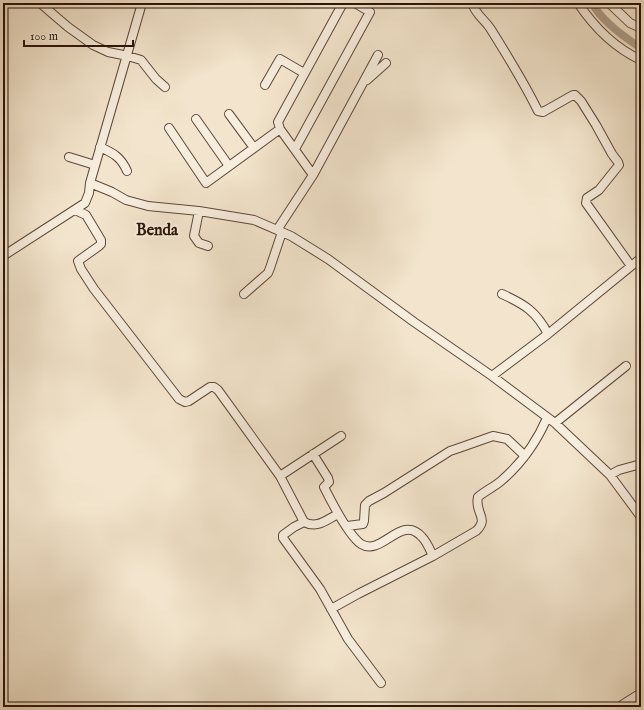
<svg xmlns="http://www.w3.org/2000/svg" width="644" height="710" font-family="'IM FELL English',serif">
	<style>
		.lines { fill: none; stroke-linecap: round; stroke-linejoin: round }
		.canal { stroke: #af9e8a; stroke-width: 8 }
		.minor-casing { stroke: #5e483a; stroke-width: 10 }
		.minor { stroke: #f7eede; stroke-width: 8 }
		.labels { text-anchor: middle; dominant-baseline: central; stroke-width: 4; stroke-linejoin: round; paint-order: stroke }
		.quarter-label { font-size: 16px; font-weight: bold; fill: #2c1309; stroke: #f7eede }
	</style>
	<rect width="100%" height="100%" fill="#f3e5cd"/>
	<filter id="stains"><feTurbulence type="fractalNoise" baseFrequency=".005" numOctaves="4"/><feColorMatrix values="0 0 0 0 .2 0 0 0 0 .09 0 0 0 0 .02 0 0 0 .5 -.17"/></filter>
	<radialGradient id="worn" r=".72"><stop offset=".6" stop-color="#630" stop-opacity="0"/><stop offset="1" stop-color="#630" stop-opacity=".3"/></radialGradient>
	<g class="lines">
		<path class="canal" d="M592,3C601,20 624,37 641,48"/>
		<defs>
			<path id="minor" d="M40,3L68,27L93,45L108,52L128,56L141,60L156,79L165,87
				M472,3C476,15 483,18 490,28C507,55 524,82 538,111L543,112L573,95H575L581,101L596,125L612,154L618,162L619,165L599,190L587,198L586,203L631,266
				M578,3C594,27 615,48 641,60
				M609,3L630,23L641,28
				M367,80L386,63
				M265,85L280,59L304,73
				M229,114L254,148
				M196,119L229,166
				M169,128L206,183L280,129
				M100,147C113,153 121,157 127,171
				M295,149L370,12L355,3
				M69,157L95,165
				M313,175L280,129L278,122L343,3
				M90,183L142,3
				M75,210L86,215L101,240V244L99,246L78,261L81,269L94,289L179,399L185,402L189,401L210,387H214L218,390L280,476L304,522
				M199,211L194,236L199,243L208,246
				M277,230L313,175L378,55
				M3,256L85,203L89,193L90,183L112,192L126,200L148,206L199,211L254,220L291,236L328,259L414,322L492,376L555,423L610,475L641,517
				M244,294L268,273L270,268L282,232
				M502,294C524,304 536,311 548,334
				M492,376L548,334L641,258
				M555,423L626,366
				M313,454L328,478L329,482L324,487C331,501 348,535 361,544C382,557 401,513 422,537C427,542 430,550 433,556L476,531C490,518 474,513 478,497C485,491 494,487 501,481C521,464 537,441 547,418
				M610,475L619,470L641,464
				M280,476L341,436
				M338,514C326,520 317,529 304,522L294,527L283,535V538L320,589L348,639L381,683
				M347,526L363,524L364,521L365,505L369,501L384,493L450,451L459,448L493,436L507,439L524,455
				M331,609L358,594L433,556
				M621,707L622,705L641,693"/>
		</defs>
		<use href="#minor" class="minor-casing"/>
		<use href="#minor" class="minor"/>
	</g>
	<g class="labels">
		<g class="quarter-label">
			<text x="157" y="231">Benda</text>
		</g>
	</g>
	<rect width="644" height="710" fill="none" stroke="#f3e5cd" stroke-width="16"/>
	<rect x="4" y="4" width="636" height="702" fill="none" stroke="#2c1309" stroke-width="2"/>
	<rect x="8" y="8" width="628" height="694" fill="none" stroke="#2c1309"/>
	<path d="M24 40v6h109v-6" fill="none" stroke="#2c1309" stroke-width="2"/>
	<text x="30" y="40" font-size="12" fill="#2c1309" stroke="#f7eede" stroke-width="3" paint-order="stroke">100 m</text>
	<rect width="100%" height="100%" filter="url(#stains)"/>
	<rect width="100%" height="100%" fill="url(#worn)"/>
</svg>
